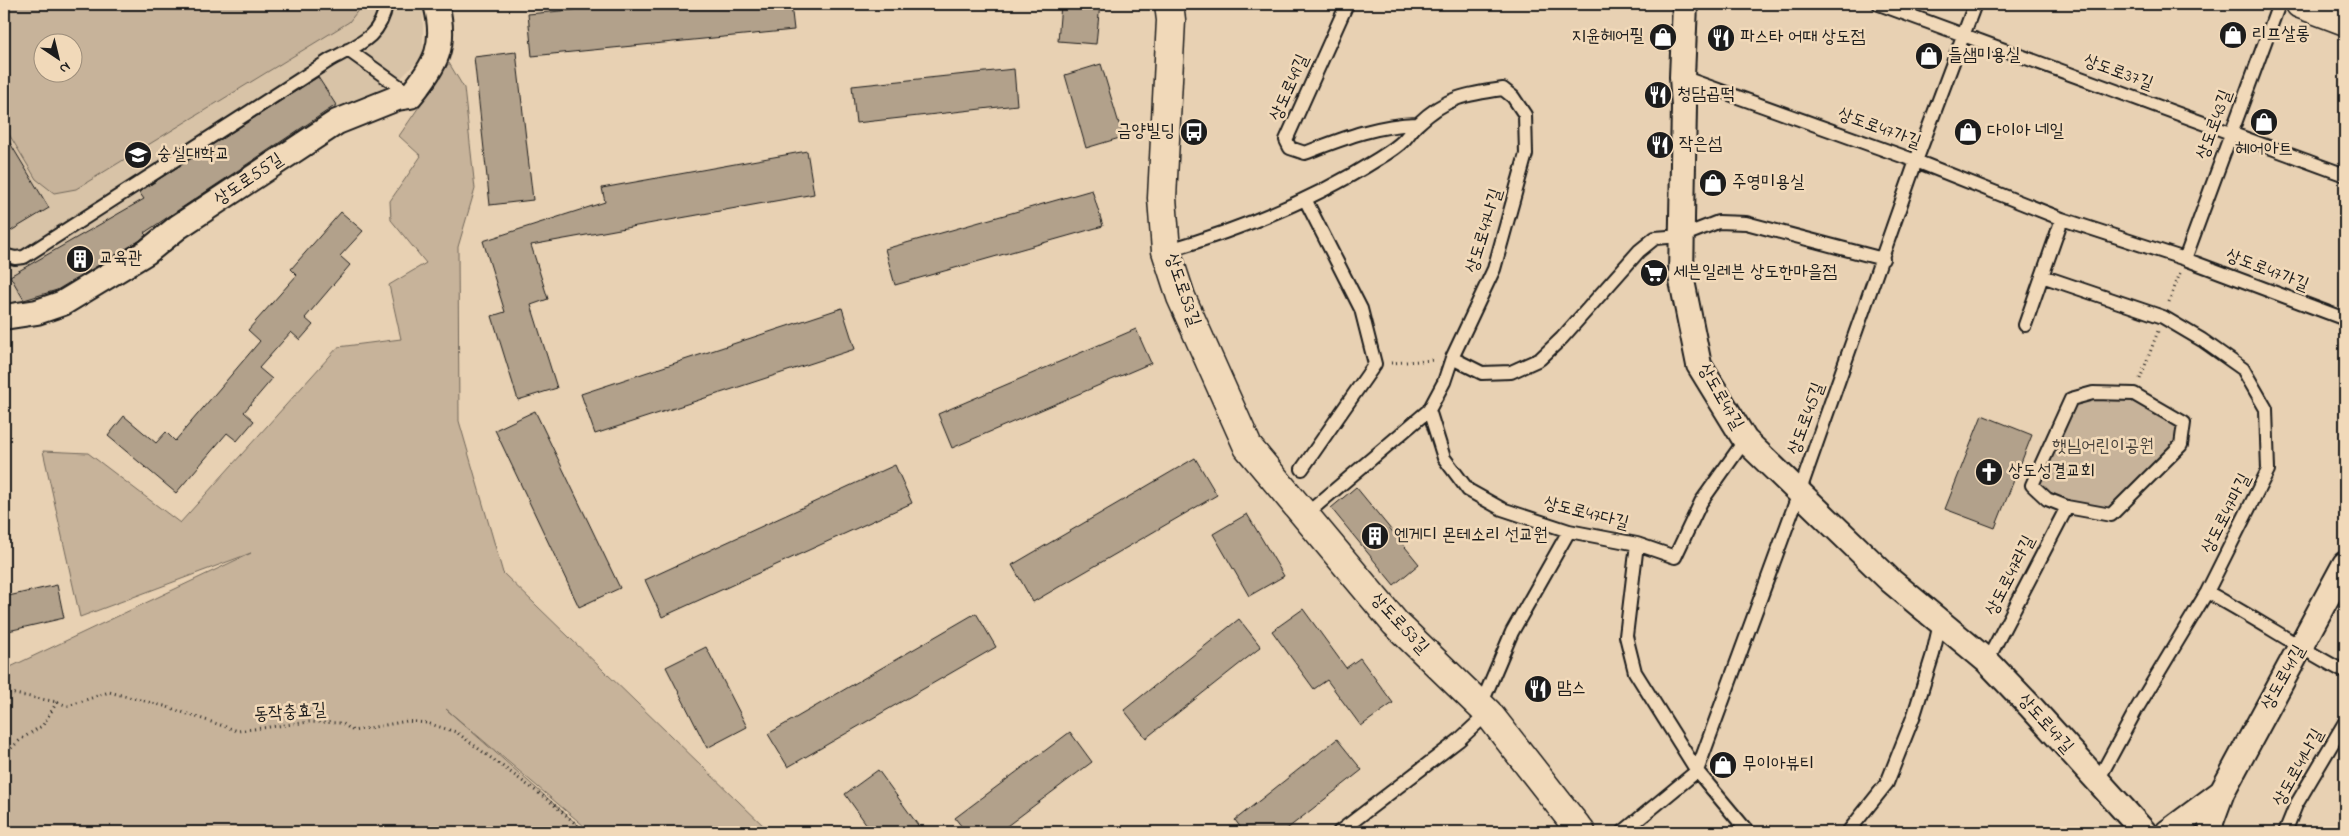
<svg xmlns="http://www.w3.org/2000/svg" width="2349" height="836" font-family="'Indie Flower','Poor Story',sans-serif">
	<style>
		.built { fill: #d8c3a7; fill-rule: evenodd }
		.green { fill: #c7b39a; stroke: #72685b; fill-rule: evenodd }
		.building { fill: #b2a18b; stroke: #1c1c1c }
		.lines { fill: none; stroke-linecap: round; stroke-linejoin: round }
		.service-casing { stroke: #1c1c1c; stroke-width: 16 }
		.minor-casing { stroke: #1c1c1c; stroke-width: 28 }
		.tertiary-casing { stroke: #1c1c1c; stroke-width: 31 }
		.primary-casing { stroke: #1c1c1c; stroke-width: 31 }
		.path { stroke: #1c1c1c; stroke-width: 3; stroke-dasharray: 1 4; stroke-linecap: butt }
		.service { stroke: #f1d9b9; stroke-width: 12 }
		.minor { stroke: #f1d9b9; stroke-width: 24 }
		.tertiary { stroke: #f1d9b9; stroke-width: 28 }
		.primary { stroke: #f1d9b9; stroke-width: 28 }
		.labels { text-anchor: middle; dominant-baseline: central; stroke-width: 5; stroke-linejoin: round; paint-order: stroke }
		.poi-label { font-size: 18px; fill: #1c1c1c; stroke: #f1d9b9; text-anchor: start }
		.street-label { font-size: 18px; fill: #1c1c1c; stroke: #f1d9b9 }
		.park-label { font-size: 18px; fill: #47423c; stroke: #f1d9b9 }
	</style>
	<rect width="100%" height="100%" fill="#e8d1b3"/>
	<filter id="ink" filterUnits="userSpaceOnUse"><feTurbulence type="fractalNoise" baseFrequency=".02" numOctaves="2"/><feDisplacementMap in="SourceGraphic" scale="10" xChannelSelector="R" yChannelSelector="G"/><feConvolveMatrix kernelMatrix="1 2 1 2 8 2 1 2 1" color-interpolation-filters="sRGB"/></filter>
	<g filter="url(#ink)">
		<path class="built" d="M4,4H423V56L385,94L150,244L31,312L4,315ZM42,42H72V72H42Z"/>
		<path class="green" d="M4,4H363L349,22L76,189L54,193L36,179L4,126ZM42,42H72V72H42Z
			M449,63L464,88L475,189L458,247L459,421L503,573L770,832H591L446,709L586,832H4V670L251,553L80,617L43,451L88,453L180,523L338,347L401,339L389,285L426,263L391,220L390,201L421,156L399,136Z
			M2087,397C2130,397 2144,399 2181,422L2176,448L2109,511L2069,505L2032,485L2069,402Z"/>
		<path class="building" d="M636,4H791L794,30L532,56L528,14Z
			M1061,4H1100L1096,44L1058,41Z
			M516,52L533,200L490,205L474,57Z
			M1101,64L1123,137L1086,148L1065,75Z
			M1014,69L1017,105L856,123L852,86Z
			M318,77L336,105L144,233L146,235L139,241L57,290L24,300L10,276L144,199L139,192Z
			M4,133L49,208L4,235Z
			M807,151L814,194L531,245L548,299L531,305L557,388L518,400L492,316L505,312L483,241L605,202L602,188Z
			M1092,190L1103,226L895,285L885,249Z
			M341,212L363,231L340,256L350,265L305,318L313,325L300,340L291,332L259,368L272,379L244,412L254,421L237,441L227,433L176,493L108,436L124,416L156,443L166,432L175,441L260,341L248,330L297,275L291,269Z
			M842,308L855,349L595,434L581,394Z
			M1136,329L1151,363L952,448L938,414Z
			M535,411L620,588L579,607L495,430Z
			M1982,415L2032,435L1995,528L1945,509Z
			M1195,458L1217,495L1033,602L1012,565Z
			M895,465L912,503L662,617L645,580Z
			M1356,487L1419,564L1394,585L1331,508Z
			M1247,514L1284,576L1249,596L1213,534Z
			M57,585L64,618L4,632V597Z
			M1303,609L1346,668L1360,658L1393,703L1361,726L1327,680L1314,689L1272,631Z
			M976,613L996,647L788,767L768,734Z
			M1239,619L1261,647L1146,738L1124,710Z
			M706,647L747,727L707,748L666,667Z
			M1070,732L1092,762L999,832H966L955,818Z
			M1337,739L1362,770L1283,832H1244L1235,820Z
			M878,770L923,832H872L845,794Z"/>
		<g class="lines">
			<defs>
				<path id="service" d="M1347,4L1286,140L1290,148L1305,153C1342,139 1376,125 1417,124
					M1879,4L2345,175
					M348,50L411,95
					M1682,77L1916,161L2062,219L2185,259L2345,319
					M1166,251C1241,229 1312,201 1378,159C1386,154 1396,148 1403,141C1408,136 1412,129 1418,124C1446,97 1467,94 1503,89L1513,97L1525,115L1526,154L1494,269L1452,358L1444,382L1429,410L1304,516
					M4,255L15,258L24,257L330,60C357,45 381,38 386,4
					M2185,259L2279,4
					M2042,276L2163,317L2202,340L2243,369L2266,409L2268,470L2207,592L2136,710L2097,782
					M2025,325L2062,219
					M1452,358L1482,373L1511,372L1540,359L1562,338L1639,251L1655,238L1682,236L1718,222L1746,223L1883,259
					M2093,393L2134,394L2184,423L2181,445L2111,515L2067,507L2047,499L2032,485L2071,399Z
					M1429,410L1444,458L1468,490L1502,509L1569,531L1637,544L1626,636L1635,672L1697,771L1623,832
					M1302,469L1375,364L1361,309L1305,199
					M1637,544L1675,557L1701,502L1745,440
					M2207,592C2254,617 2298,647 2345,672
					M1987,661L2067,507
					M1481,705L1512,632L1569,531
					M1339,832L1459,740L1488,713
					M1748,832L1697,771L1799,493L1916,161L1975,4
					M1848,832L1887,783L1914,715L1933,654L1940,623
					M2285,832L2296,805L2345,722"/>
				<path id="minor" d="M1685,4L1682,77L1684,106L1681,276L1699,365L1745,440L1891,581L1987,661L2031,707L2144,832
					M4,317L37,312L63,303L147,252L178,227L337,122L397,98L410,96C436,65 447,45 436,4
					M2168,832L2222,792
					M2211,832V822L2222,792L2345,564"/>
				<path id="tertiary" d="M1169,4L1171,20L1162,198L1166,251L1181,297L1248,447L1395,623L1488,713L1581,832"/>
				<path id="primary" d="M2300,4L2345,21"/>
			</defs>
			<use href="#service" class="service-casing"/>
			<use href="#minor" class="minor-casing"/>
			<use href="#tertiary" class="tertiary-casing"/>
			<use href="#primary" class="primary-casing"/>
			<path class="path" d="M2169,302L2180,273
				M1391,363L1434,360
				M2140,379L2158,331
				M4,692L57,702L68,706L109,692L164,706L238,731L309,722L342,723L353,731L407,721L427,723L456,732L552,803L585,832
				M4,755L20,740L43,725L57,702"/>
			<use href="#service" class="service"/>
			<use href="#minor" class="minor"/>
			<use href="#tertiary" class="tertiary"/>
			<use href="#primary" class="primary"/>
		</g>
	</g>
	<defs>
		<symbol id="shop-disc" viewBox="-11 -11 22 22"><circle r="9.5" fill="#1c1c1c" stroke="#f1d9b9"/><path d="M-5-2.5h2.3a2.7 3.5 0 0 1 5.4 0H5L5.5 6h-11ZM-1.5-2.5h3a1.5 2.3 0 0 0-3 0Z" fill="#fff"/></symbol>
		<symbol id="restaurant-disc" viewBox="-11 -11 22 22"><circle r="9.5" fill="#1c1c1c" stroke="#f1d9b9"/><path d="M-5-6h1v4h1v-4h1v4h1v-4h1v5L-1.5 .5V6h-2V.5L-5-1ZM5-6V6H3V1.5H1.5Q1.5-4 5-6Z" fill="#fff"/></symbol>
		<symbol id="bus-disc" viewBox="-11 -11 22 22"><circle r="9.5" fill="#1c1c1c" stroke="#f1d9b9"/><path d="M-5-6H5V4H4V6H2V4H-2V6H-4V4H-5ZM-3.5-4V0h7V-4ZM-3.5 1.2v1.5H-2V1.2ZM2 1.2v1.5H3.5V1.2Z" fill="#fff"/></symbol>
		<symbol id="university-disc" viewBox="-11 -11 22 22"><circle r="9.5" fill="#1c1c1c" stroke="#f1d9b9"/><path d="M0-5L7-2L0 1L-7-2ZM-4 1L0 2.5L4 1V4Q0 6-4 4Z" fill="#fff"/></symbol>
		<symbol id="building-disc" viewBox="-11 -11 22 22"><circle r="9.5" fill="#1c1c1c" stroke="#f1d9b9"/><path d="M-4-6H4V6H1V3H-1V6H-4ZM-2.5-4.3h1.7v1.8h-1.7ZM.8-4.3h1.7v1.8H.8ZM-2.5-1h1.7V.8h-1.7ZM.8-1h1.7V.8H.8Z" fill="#fff"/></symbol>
		<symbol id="supermarket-disc" viewBox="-11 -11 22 22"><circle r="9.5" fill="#1c1c1c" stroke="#f1d9b9"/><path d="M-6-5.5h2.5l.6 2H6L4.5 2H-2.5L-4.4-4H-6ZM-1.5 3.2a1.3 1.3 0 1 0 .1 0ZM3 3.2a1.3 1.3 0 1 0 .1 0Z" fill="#fff"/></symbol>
		<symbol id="church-disc" viewBox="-11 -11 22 22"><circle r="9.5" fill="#1c1c1c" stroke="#f1d9b9"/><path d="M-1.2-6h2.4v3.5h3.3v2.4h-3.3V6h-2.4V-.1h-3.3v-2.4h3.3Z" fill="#fff"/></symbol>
	</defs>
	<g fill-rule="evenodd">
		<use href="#shop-disc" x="2217" y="19" width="32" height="32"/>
		<use href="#shop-disc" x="1647" y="21" width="32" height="32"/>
		<use href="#restaurant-disc" x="1705" y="22" width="32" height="32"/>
		<use href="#shop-disc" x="1913" y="40" width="32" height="32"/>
		<use href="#restaurant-disc" x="1642" y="79" width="32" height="32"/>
		<use href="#shop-disc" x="2248" y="106" width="32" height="32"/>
		<use href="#bus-disc" x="1178" y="116" width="32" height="32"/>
		<use href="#shop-disc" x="1952" y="116" width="32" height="32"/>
		<use href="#restaurant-disc" x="1644" y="129" width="32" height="32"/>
		<use href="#university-disc" x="122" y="139" width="32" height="32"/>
		<use href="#shop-disc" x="1697" y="167" width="32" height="32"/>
		<use href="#building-disc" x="64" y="243" width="32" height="32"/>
		<use href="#supermarket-disc" x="1638" y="257" width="32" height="32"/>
		<use href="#church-disc" x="1973" y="456" width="32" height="32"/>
		<use href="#building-disc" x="1359" y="520" width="32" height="32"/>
		<use href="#restaurant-disc" x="1522" y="673" width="32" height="32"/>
		<use href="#shop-disc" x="1707" y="749" width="32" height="32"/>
	</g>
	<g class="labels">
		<g class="poi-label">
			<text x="2252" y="35">리프살롱</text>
			<text x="1644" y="37" text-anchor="end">지윤헤어필</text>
			<text x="1740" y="38">파스타 어때 상도점</text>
			<text x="1948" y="56">들샘미용실</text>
			<text x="1677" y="95">청담곱떡</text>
			<text x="1175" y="132" text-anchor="end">금양빌딩</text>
			<text x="1987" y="132">다이아 네일</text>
			<text x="1679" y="145">작은섬</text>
			<text x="2264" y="150" text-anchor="middle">헤어아트</text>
			<text x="157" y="155">숭실대학교</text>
			<text x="1732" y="183">주영미용실</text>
			<text x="99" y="259">교육관</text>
			<text x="1673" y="273">세븐일레븐 상도한마을점</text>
			<text x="2008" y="472">상도성결교회</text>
			<text x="1394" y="536">엔게디 몬테소리 선교원</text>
			<text x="1557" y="689">맘스</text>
			<text x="1742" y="765">무이아뷰티</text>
		</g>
		<g class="street-label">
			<text transform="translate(2118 73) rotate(20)">상도로37길</text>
			<text transform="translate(1290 88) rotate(-66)">상도로49길</text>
			<text transform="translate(2215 125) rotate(-70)">상도로43길</text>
			<text transform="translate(1879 129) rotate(20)">상도로47가길</text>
			<text transform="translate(249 180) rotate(-34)">상도로55길</text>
			<text transform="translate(1485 231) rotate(-73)">상도로47나길</text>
			<text transform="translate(2267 271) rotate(21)">상도로47가길</text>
			<text transform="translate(1182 290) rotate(71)">상도로53길</text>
			<text transform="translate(1720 397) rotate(60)">상도로47길</text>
			<text transform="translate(1807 419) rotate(-70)">상도로45길</text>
			<text transform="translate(1586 514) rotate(14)">상도로47다길</text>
			<text transform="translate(2227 514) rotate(-63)">상도로47마길</text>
			<text transform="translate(2011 576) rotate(-63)">상도로47라길</text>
			<text transform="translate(1399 624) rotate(47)">상도로53길</text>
			<text transform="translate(2284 678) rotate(-61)">상도로41길</text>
			<text transform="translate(290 713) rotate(-4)">동작충효길</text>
			<text transform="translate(2045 724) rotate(48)">상도로47길</text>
			<text transform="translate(2299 768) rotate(-61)">상도로41나길</text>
		</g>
		<g class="park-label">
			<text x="2103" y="447">햇님어린이공원</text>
		</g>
	</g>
	<rect width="2349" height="836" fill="none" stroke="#f1d9b9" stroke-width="20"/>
	<rect x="10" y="10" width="2329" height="816" fill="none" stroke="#1c1c1c" stroke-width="2" filter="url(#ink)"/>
	<g transform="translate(58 58) rotate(145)"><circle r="24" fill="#f1d9b9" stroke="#9c8d7a"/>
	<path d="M0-4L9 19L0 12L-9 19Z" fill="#1c1c1c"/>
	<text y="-8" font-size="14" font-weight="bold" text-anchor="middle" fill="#1c1c1c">N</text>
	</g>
</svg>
